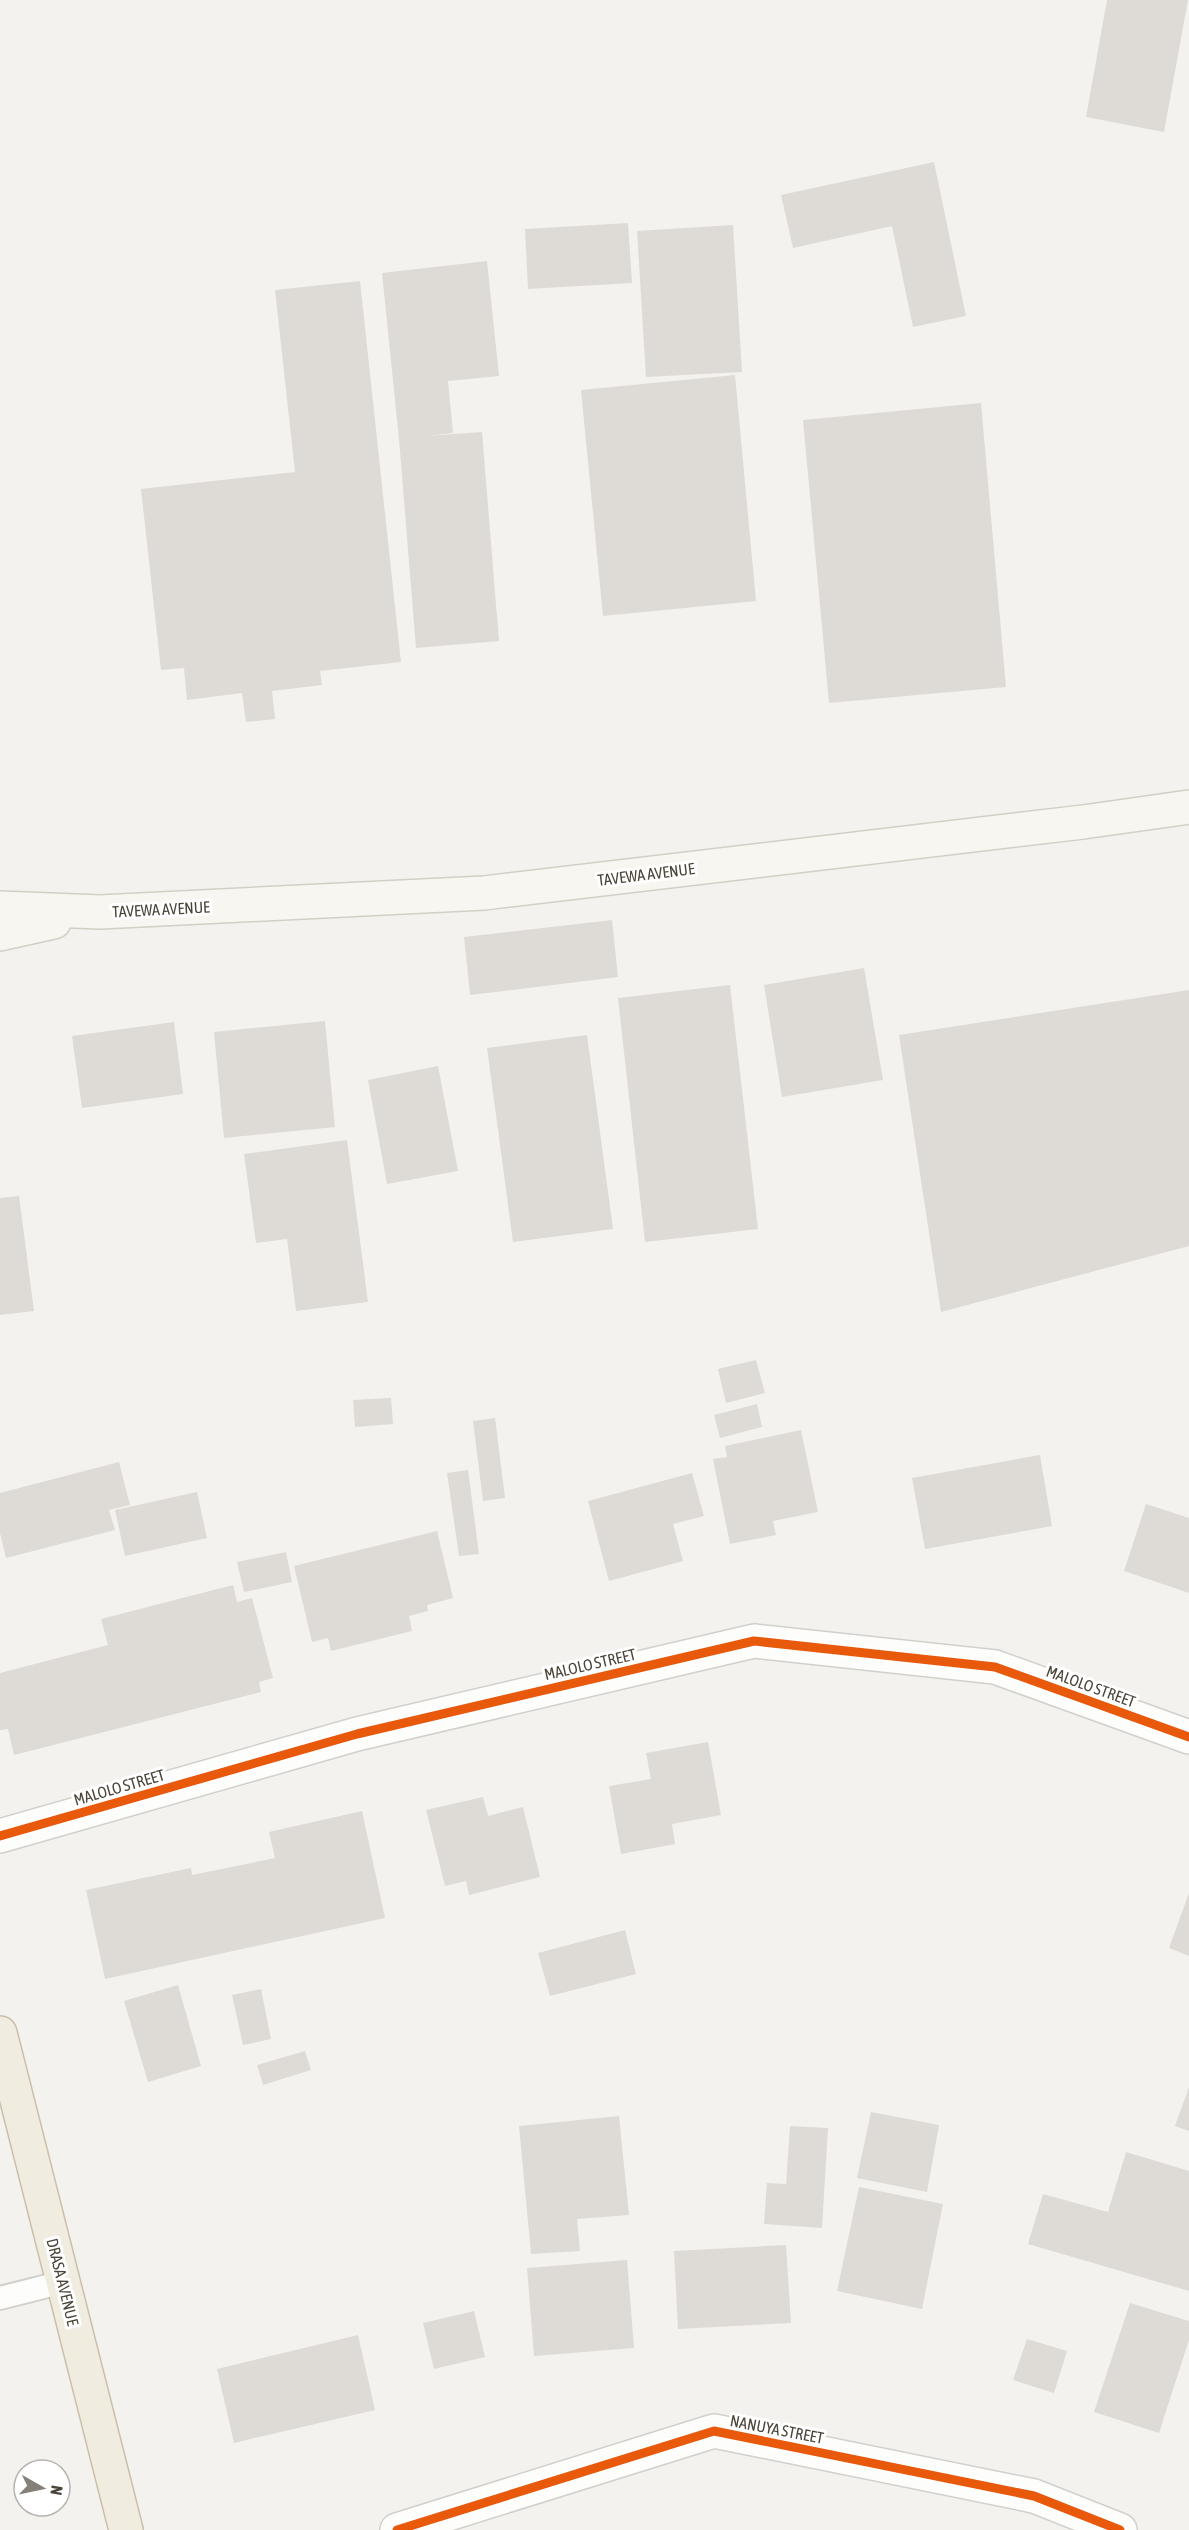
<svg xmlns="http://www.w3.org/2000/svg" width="1189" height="2530" font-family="'Asap Condensed',sans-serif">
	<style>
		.building { fill: #dedbd6 }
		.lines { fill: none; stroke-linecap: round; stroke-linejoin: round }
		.service-casing { stroke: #d2d0cb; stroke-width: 26 }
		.minor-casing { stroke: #d2d0cb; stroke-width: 36 }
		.secondary-casing { stroke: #d3cfc5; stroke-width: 36 }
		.trunk-casing { stroke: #ccbfa9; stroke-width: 36 }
		.service { stroke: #fdfdfc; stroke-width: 22 }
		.minor { stroke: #fdfdfc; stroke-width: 33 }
		.secondary { stroke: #f7f6f1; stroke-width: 33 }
		.trunk { stroke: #f0ece0; stroke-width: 33 }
		.cycleway-casing { stroke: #fff; stroke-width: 13 }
		.cycleway { stroke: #e8590c; stroke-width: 9 }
		.labels { text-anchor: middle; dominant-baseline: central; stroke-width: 6; stroke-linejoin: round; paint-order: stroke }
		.street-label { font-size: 16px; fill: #4b4439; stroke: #fff }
	</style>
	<rect width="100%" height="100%" fill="#f4f2ee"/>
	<path class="building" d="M1107,0H1188L1164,132L1086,117Z
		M934,162L966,316L913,327L892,226L793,248L781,195Z
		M628,223L632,283L528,289L525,229Z
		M733,225L742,372L646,377L637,231Z
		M487,261L499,376L448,381L453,433L425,436L482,432L499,641L416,648L399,439L382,273Z
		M360,281L401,662L320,671L322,685L272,691L275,719L246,722L242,693L187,700L184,668L161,670L141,489L295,472L275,290Z
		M735,375L756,601L603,616L581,390Z
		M981,403L1006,687L829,703L803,420Z
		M612,920L618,977L470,995L464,937Z
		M864,968L883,1080L782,1097L764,985Z
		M730,985L758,1229L645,1242L618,998Z
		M1189,990V1246L941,1312L899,1035Z
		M325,1021L335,1127L224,1138L214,1032Z
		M174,1022L183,1094L82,1108L72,1036Z
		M587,1035L613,1229L513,1242L487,1048Z
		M438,1066L458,1171L387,1184L368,1080Z
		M347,1140L368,1302L296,1311L287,1239L256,1243L244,1154Z
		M19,1196L34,1311L0,1315V1198Z
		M756,1360L765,1393L726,1403L718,1369Z
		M391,1398L393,1424L355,1427L353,1400Z
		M757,1404L762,1427L720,1438L714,1415Z
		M495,1418L505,1498L483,1501L473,1421Z
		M801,1430L818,1512L773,1521L776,1535L730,1544L713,1459L727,1457L725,1446Z
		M1040,1455L1052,1526L925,1549L912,1478Z
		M119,1462L130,1505L109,1510L115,1530L6,1558L0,1533V1493Z
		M468,1470L479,1554L459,1556L447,1473Z
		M692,1473L704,1516L673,1524L683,1561L609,1581L588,1501Z
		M197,1492L207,1538L125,1556L115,1510Z
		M1146,1504L1189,1518V1593L1124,1571Z
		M437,1531L453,1598L427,1605L428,1611L409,1616L412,1631L331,1651L328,1638L312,1642L294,1566Z
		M286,1552L292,1582L244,1592L237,1562Z
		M233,1585L237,1602L252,1598L273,1678L259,1682L261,1692L14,1755L8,1729L0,1730V1673L108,1645L101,1619Z
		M708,1742L721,1815L672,1824L675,1844L621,1854L609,1786L651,1779L646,1753Z
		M483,1797L488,1816L523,1807L540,1877L469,1895L466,1881L445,1886L426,1810Z
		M362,1811L385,1918L105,1979L86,1890L191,1868L192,1875L275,1858L269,1832Z
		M1189,1893V1956L1169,1948Z
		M625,1930L636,1974L550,1996L538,1953Z
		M178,1985L201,2066L148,2082L124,2001Z
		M261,1989L271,2039L243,2045L232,1995Z
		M305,2051L311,2070L263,2085L257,2065Z
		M1189,2087V2131L1175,2126Z
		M871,2112L939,2125L927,2192L857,2178Z
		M619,2116L629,2215L577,2219L580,2251L531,2254L519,2126Z
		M790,2126L828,2128L822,2228L764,2224L767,2183L786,2184Z
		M1126,2152L1189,2171V2291L1028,2244L1043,2194L1108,2212Z
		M859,2187L943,2204L922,2309L837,2291Z
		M786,2245L791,2323L678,2329L674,2251Z
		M627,2260L634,2348L534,2356L527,2268Z
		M1130,2303L1189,2321V2340L1159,2433L1094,2412Z
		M474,2311L485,2357L434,2369L423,2323Z
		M358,2335L375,2410L234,2443L217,2369Z
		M1027,2339L1067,2351L1054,2393L1013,2380Z"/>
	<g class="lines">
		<defs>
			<path id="service" d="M0,2298L63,2282"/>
			<path id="minor" d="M0,1836L357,1734L754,1641L995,1667L1189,1737
				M397,2530L714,2431L1034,2496L1120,2530"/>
			<path id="secondary" d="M0,908L100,912L484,893L1083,822L1189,807
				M0,934L54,922"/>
			<path id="trunk" d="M0,2033L126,2530"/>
		</defs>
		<use href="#service" class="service-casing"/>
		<use href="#minor" class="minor-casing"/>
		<use href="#secondary" class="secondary-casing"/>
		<use href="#trunk" class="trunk-casing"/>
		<use href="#service" class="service"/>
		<use href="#minor" class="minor"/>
		<use href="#secondary" class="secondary"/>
		<use href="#trunk" class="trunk"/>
		<defs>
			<path id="cycleway" d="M0,1836L357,1734L754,1641L995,1667L1189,1737
				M397,2530L714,2431L1034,2496L1120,2530"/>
		</defs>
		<use href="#cycleway" class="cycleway-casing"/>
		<use href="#cycleway" class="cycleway"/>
	</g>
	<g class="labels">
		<g class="street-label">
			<text transform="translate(646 874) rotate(-7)">TAVEWA AVENUE</text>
			<text transform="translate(161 909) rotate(-3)">TAVEWA AVENUE</text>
			<text transform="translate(590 1664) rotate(-13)">MALOLO STREET</text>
			<text transform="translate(1091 1686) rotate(20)">MALOLO STREET</text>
			<text transform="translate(119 1787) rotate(-16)">MALOLO STREET</text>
			<text transform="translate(63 2282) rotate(76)">DRASA AVENUE</text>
			<text transform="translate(777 2429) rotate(11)">NANUYA STREET</text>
		</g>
	</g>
	<g transform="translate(42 2488) rotate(99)"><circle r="28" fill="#ffffff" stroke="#b7b4b0" stroke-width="1.5"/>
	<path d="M0-4.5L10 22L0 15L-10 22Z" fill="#868178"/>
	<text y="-9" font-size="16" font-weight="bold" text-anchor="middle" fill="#4b4439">N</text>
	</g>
</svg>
